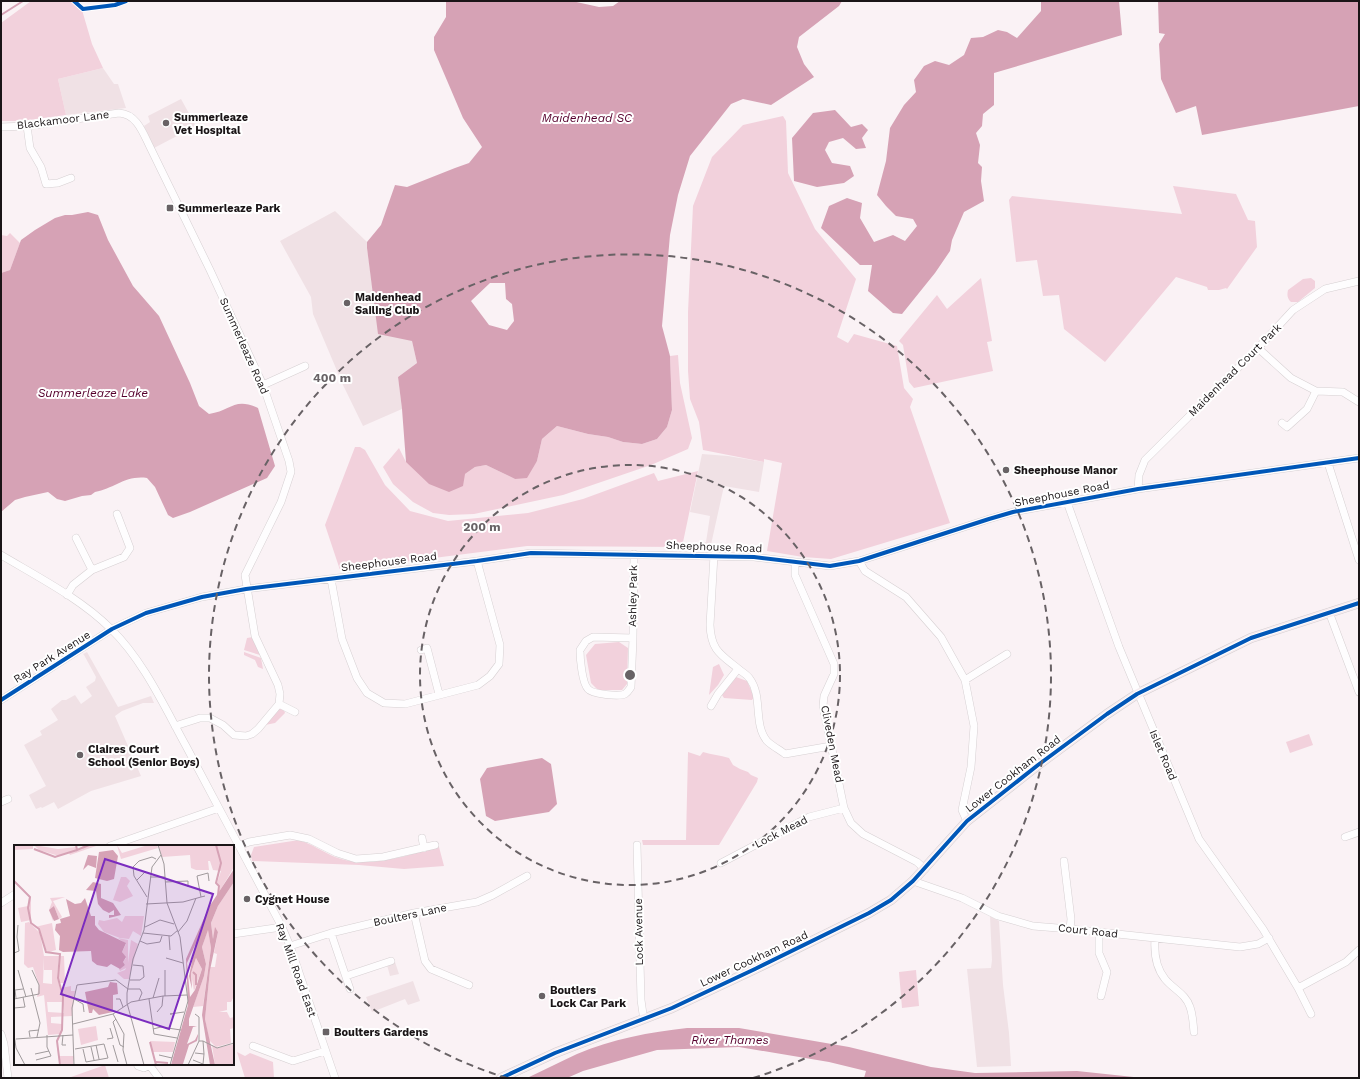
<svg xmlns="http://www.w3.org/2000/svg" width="1360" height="1079" font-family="'Work Sans',sans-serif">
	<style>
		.built { fill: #f0e1e5 }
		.green { fill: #f2d1dc }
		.water { fill: #d6a2b5; fill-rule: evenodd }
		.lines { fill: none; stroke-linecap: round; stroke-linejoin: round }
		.stream { stroke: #d6a2b5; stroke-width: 2 }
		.minor-casing { stroke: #d6d0d2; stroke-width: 8 }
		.major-casing { stroke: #d4d0d1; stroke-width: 10 }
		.minor { stroke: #fefdfe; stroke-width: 7 }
		.major { stroke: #f6ebef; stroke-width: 9 }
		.cycleway-casing { stroke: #fff; stroke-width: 6 }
		.cycleway { stroke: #0057b8; stroke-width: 4 }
		.ring { fill: none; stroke: #686265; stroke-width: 2; stroke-dasharray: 7 5 }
		.poi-dot { fill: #686265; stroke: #fff; stroke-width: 1.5 }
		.labels { text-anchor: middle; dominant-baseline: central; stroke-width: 4; stroke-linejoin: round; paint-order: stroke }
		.poi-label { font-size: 11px; font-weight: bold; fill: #1a1517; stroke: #fff; text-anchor: start }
		.street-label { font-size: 11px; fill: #1a1517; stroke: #fff }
		.water-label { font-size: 12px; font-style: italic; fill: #56002d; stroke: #fff }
		.inset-river { fill: none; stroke: #d6a2b5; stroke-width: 2 }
		.inset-road { fill: none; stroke: #a09a9c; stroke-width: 1 }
		.view { fill: #7b2cbf; fill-opacity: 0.15; stroke: #7b2cbf; stroke-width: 2 }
		.inset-edge { fill: none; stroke: #1a1517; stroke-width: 2 }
		.centre { fill: #686265; stroke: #fff; stroke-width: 2 }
		.ring-label { font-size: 12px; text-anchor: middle; font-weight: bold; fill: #686265; stroke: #fff; stroke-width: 4; stroke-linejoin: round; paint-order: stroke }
	</style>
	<rect width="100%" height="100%" fill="#faf2f5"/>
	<path class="built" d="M103,68L114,84H118L126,108L66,115L58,79Z
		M181,99L196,126L154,148L144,126L150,122L148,116Z
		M335,211L367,242V248L377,321L412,341L417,363L398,377L402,409L363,426L343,385L313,314L311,297L280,241Z
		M702,454L728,456L764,462L759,492L724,486L710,549L702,548L703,543L706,542L710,516L690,512Z
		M87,652L118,707L151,696L154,703H143L122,711L115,716L141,776L91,791L58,809L54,802L42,808L41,807L36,809L29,795L46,786L24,745L42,735L40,731L58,720L51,709L62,700H66L75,695L81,704L92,696L86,687L95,681L96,677L84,655L83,654Z
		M990,916L999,921L1003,985L1009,1033L1011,1066L977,1067L967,969L991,968L992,960Z
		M395,962L399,974L390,976L387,965Z
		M413,981L420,1001L408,1005L405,999L372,1012L366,997Z"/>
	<path class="green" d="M31,1H71L82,10L92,44L103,68L58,79L66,115L21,121H1V23Z
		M783,116L786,121L788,173L815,229L856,279L837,337L848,343L854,334L897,346L904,388L913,399L910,407L950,523L831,559L803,557L767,551L782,463L764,459V462L703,450L699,422L690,399L688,371V312L693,206L712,157L743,125Z
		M1173,186L1236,194L1248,220L1255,221L1257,247L1227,289L1226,288L1219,290H1208L1207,287L1176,277L1105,362L1064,329L1059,295L1043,296L1037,260L1016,262L1009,200L1012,196L1182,214Z
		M10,233L20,243L10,270L1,273V235L7,236Z
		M981,278L992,341L987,342L993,371L914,388L909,382L903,345L899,341L937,295L947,309Z
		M1311,278L1315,281V288L1298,302H1291C1287,298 1287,295 1288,290L1303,279Z
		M678,355L680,383L692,438L688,449L651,465L563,495L474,514L449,515L433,513L413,502L393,484L383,467L399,448L406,462L465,474L475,467L486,465L515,479L537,461L542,439L557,426L588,434L608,437L623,442L642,444L657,439L667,427L672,410L670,356Z
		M355,447H360L365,450L385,485L410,511L448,521L528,513L583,499L654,473L658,481L698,471L682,547L527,546L340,570L325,525Z
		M253,637L260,655L244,650L247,638Z
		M619,642L628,648L627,684L622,690H598L591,683L586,655L595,644Z
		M244,652L261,658L263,669L258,667L255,660L244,655Z
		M719,664L724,675L718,685L709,695L713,667Z
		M736,677L747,681L754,697L752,700L724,698L722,695Z
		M278,708L284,710L285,713L275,723L265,725Z
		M1309,734L1313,745L1290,753L1286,742Z
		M688,752L700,756L703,752C712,755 720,755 729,758L733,765L740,769L748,772L751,775L758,778L757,782L719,845H643L642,840H686Z
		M299,840C312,844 323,852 335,857C368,870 407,855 439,847L444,866L404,869L359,865L252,861L251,855L254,847Z
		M916,970L919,1006L902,1008L899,972Z
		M237,1052L245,1056L250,1053L273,1062L274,1078H245Z
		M105,1065L109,1078H71V1077Z"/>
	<path class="water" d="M446,1H572L599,7L613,6L620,1H842L839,6L799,37L797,47L804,64L814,77L771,105L743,99L731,104L690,156L678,195L670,235L662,326L670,356L672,410L667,427L657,439L642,444L623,442L608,437L588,434L557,426L542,439L537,461L527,478L515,479L486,465L475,467L465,474L463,486L449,492L429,484L406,462L402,409L398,377L417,363L412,341L378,334L367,248V242L381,225L395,185L407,187L455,168L469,163L482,147L463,118L434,50V37L446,17ZM490,283H505L506,299L512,304L514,321L507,330L489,325L471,301Z
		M1041,1H1119L1122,35L994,73V105L983,114L982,126L976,133L980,145L978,163L982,167L981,181L984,201L964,212L952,240L950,251L935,273L902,314L893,313L868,291L872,265H860L821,228L829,206L847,198L862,203L860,218L874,242L893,235L905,241L917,226L913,219L896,216L886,206L877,195L886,161L890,128L904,105L916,92L914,80L924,66L935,61L949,65L964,55L971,38L983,37L998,30L1007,32L1017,38L1041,11Z
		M1158,1H1359V106L1202,135L1196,106L1176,113L1161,79L1159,44L1165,34L1159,33Z
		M835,110L851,127L862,124L868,130L862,138L866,148L856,149L843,138L829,142L825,150L832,163L850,166L854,176L844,183L817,187L794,181L792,138L813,113Z
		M88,212L98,215L108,240L133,286L159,316L190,383L199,406L209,414C231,411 234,397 258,408L275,466L267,478L190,512L173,518L168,515L155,487L147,478C125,475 114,489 95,492L91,495L82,496L65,501L57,499L48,492L25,497L15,500L1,512V273L10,270L21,240L35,230L55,218L65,215H72Z
		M542,758L551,764L557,804L549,812L495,821L486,816L480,779L487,768Z
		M687,1028H739L849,1047L931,1067L975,1073L1077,1071L1143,1078H864L866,1071L829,1062L739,1047L657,1050L583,1071L567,1078H527C544,1070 560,1062 577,1054C612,1039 650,1032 687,1028Z"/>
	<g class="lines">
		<path class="stream" d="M1,15L23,1"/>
		<defs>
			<path id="minor" d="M27,126L30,148L41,167L46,184L58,183L71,178
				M1,127L27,126L119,113C137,114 143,133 150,147L210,270L263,385L289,461L291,472L281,502L245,575L255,636L278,685L280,694L279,704L258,729L252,734L246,736L234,735L223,725L210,718H200L175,726
				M1258,348L1291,378L1316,391L1343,392L1359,402
				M263,385L305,366
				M1282,423L1287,427L1307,409L1316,391
				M1328,463L1359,560
				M1138,489L1139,475L1145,460L1258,348L1293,310L1325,289L1359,281
				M1067,502L1119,647L1199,839L1263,929L1298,988
				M76,538L92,570
				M1,555C38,577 81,599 111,629C143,660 164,706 186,746C218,806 250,867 282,927L290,946L335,1078
				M714,555L710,625C711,652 722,655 741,671C744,673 748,676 750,679C763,697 753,724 767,741C772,746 780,750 785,754L831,746
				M859,561L865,571L906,597L941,637L965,680L974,726L971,767L962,810L967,821
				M795,562V575L834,664V674L824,696L823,706L844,808L851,823L863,834L917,862L925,869
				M331,579L342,639L357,678L367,693L384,703L405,704L478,685L490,676L499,664L500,645L477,561
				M67,595L73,585L92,570L124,557L130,548L117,514
				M1329,612L1359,692
				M593,637L633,638L631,687C629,690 628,692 625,694C619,697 592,694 588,689C582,683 580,658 580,650L586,641Z
				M633,638L634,554
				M421,650L427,648L439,694
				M965,680L1007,654
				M1,700L112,629L146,613L202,597L246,589L477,561L531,553L754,557L830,566L859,561L989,519L1013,512L1138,489L1359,458
				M279,704L295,712
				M711,706L718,694L738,669
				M1,802L8,799
				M1345,837L1359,832
				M422,838L424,848
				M637,845L641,1000L643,1014L645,1018
				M110,846L219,808
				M239,846L249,842L290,835L309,839L337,853L356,859L383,857L435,845
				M1064,861L1071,919L1070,929
				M721,863L809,817L844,808
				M913,881L962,898L998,916L1033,926L1070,929L1240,947L1258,944L1269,938
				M1,903L15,894
				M414,913L425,961L431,969L469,985
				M1099,932V953L1107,972L1101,996
				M331,933L350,989
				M233,934L282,927
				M1155,938C1154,952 1156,968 1165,979C1173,989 1186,994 1190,1007C1193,1015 1193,1024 1194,1032
				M290,946L331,933L414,913L477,902L493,895L527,876
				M346,976L391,961
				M1311,1014L1298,988L1346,962L1359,950
				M1,1034L4,1044L8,1078
				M253,1046L293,1061L325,1051
				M137,1064L138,1066L144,1068L151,1064
				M150,1066L159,1078"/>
			<path id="major" d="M501,1078L555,1053L672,1008L755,969L869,913L891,900L913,881L967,821L1038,765L1107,714L1137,694L1251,638L1359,603"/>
		</defs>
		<use href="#minor" class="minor-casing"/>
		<use href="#major" class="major-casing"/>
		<use href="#minor" class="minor"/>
		<use href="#major" class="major"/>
		<defs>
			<path id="cycleway" d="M74,1L83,9L115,5L126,1
				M1,700L112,629L146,613L202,597L246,589L477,561L531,553L754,557L830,566L859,561L989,519L1013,512L1138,489L1359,458
				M501,1078L555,1053L672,1008L755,969L869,913L891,900L913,881L967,821L1038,765L1107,714L1137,694L1251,638L1359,603"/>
		</defs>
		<use href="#cycleway" class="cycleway-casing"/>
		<use href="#cycleway" class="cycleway"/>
	</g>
	<g class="ring">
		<circle cx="630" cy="675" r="210"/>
		<path d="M507 1078A421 421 0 1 1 753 1078"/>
	</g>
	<g class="poi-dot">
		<circle cx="166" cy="123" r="4"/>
		<rect x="166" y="204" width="8" height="8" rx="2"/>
		<circle cx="347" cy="303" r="4"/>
		<circle cx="1006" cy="470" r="4"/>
		<circle cx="80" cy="755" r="4"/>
		<circle cx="247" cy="899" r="4"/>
		<circle cx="542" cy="996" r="4"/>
		<rect x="322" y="1028" width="8" height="8" rx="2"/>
	</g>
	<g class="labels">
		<g class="poi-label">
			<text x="174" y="117">Summerleaze<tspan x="174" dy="13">Vet Hospital</tspan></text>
			<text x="178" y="208">Summerleaze Park</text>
			<text x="355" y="297">Maidenhead<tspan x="355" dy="13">Sailing Club</tspan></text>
			<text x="1014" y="470">Sheephouse Manor</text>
			<text x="88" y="749">Claires Court<tspan x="88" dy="13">School (Senior Boys)</tspan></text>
			<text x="255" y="899">Cygnet House</text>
			<text x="550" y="990">Boutlers<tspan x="550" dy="13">Lock Car Park</tspan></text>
			<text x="334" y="1032">Boulters Gardens</text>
		</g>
		<g class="street-label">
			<text transform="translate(63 120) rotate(-7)">Blackamoor Lane</text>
			<text transform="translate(244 346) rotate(66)">Summerleaze Road</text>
			<text transform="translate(1235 370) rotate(-45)">Maidenhead Court Park</text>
			<text transform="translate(1062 494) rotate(-11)">Sheephouse Road</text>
			<text transform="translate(714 547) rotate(2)">Sheephouse Road</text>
			<text transform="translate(389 562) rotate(-7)">Sheephouse Road</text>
			<text transform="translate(633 596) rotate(-89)">Ashley Park</text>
			<text transform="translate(52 657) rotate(-32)">Ray Park Avenue</text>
			<text transform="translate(832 744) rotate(79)">Cliveden Mead</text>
			<text transform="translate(1163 755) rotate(67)">Islet Road</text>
			<text transform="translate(1013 774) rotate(-38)">Lower Cookham Road</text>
			<text transform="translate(781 832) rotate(-27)">Lock Mead</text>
			<text transform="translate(410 915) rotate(-12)">Boulters Lane</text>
			<text transform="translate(1088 931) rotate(6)">Court Road</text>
			<text transform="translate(639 932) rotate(-91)">Lock Avenue</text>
			<text transform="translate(754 959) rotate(-25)">Lower Cookham Road</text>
			<text transform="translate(296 970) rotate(70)">Ray Mill Road East</text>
		</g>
		<g class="water-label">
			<text x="587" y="118">Maidenhead SC</text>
			<text x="93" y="393">Summerleaze Lake</text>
			<text x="730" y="1040">River Thames</text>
		</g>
	</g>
	<g transform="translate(14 845)">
		<rect width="220" height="220" fill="#faf2f5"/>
		<path d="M0,0H19V4L0,5ZM20,0L44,4L62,2L63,6L69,4L68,0H85L56,10L55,8L45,11L25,5ZM103,0L108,8L134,0H143L144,3L107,14ZM144,0H220V22L204,49L206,42L203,38L207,26L199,25L196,16H194L195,25H182L177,23L176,10L148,12ZM107,32H112L116,36L113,41L119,51L106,57L99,55ZM0,35L17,52V75L7,77L4,63L14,61L15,52ZM220,37V151L217,157H213V165L205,167H213L216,173L220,172V183L216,184L217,198L202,202L195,195L191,174L196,125V122H201L203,109L200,108L204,87L202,84L199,94L197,78L204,61ZM51,52L39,56L48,72L45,74L40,61L39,76L35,65L38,57L36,53ZM111,71H130L127,91L119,86L115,94L106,93L90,87L84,79L85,75L90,76L103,73L108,77ZM15,77L26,88L30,111H45L43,132L49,157H33L34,167L50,168L47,143L57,141V146H61L58,171L37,172V178L48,179L46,189L34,190L30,150L23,152L25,140L19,122L14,123L10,119L11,78ZM30,112V125H38V139L29,138ZM38,78L42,105L35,107L32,105L25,84L21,82ZM194,84L197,103L189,161L179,162L190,131L192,119L188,102ZM104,93L114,95V118L117,95L124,99L115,134H110L103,128L111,125L112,123L106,126L105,124L111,120L109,117L112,113L108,107L112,99ZM46,111H50L51,138H46L44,133ZM182,113L188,124L180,146L177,128ZM82,181L84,195L67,200L64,184ZM136,196L161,197L159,207H138ZM220,199V220H201L198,200L203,203ZM45,211H60L59,220H47Z" fill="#f2d1dc" fill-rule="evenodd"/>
		<path d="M99,5L104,11L100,34L93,36L81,33L85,7ZM74,10L83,11L82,23L74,20L69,25ZM220,24V37L204,61L197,78L199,94L201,82L204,87L196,125L191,174L201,220H196L188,170L197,103L194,85L188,102L192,119L190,131L175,174V181H183L179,182L173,199L181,195L184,189V191L183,196L175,200L169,219L157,220L174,160L172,114L195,62ZM182,98L175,131L178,144L177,128L182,113L188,124L181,145L176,152L173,118ZM79,37L87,39V53L99,58L107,70L95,73V70H100V65L95,68L89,65L84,59L82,46L72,45ZM71,53L77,71H81V80L85,85L112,98L108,107L112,112L109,117L111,120L106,124L97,119L93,122L83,120L78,116L77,106L49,107L45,105L46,91L41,85L42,79L47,78L46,74L56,71L52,54L61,59L67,58ZM40,61L45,74L40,76L35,65ZM96,137L103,138L104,149L99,150V167L85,170L79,164L78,168H75L71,147L94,142Z" fill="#d6a2b5" fill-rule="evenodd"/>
		<path class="inset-river" d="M62,0L63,5L75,0M202,0L207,18L202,38L205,41L204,50M20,4L41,12L63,5M0,36L16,52L14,63L17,78L25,84L32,107L46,109L44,133L49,152L48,185L43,196L46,220M179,127L182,130V140M136,197L142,220M142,217L154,218"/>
		<path class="inset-road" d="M144,0L150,19L153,58L166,92L174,156L156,220M136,32H151M123,35L132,26M151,37L174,36V42M191,51L187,52L183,31L194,28L195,36M133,52L120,31L119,22L125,16L138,12L142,14M132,59L169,57L187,52M131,82L146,75L160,79M164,87L173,76L182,53M129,88L157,91L164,85M155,91L156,105M3,92L4,80M126,96L133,99L146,97L148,91M0,108L5,106L3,92M152,113L169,118M4,125L12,152M116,135H126L130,132L129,121L119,120M17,143L26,178L23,192M114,144H126L128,148L125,155M151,151V125M2,153L1,145L9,144M139,153L145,133M0,154L25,149V140L18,125M60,154L69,159L70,167M102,154H106L109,162M135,154L140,189L163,193M0,163L11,162L9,152M143,167L148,161L149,151M99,169L110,189L109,205L113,220M158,169H156L170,167M181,169L185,172V196M102,174L99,177L101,183L106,200L110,202M59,179L99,169L117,157L149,151L173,150M139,184L147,182L167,185M0,189L2,203L11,220M49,190L48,200H52M16,192L15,186L25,185M2,194L59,190M93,194L99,193L96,183M189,196L203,203L220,198M82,200L85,214M99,200L104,217M77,202L80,215M61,204L90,199L94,213L72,217L69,204M21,209L35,206M145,210L158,213M22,215L37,211L33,202V190M179,215L189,219L190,209M60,220L58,163L63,140L102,135L114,144M130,220L113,158V148L119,114L130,85L138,22L147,10M174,220L185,196H189L190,209L181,208"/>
		<path class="view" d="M91,14L199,49L155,184L47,149Z"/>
		<rect width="220" height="220" class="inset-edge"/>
	</g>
	<circle cx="630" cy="675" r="6" class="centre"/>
	<g class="ring-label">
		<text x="332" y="382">400 m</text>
		<text x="482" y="531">200 m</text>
	</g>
	<rect width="1360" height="1079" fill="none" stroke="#1a1517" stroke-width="4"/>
</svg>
